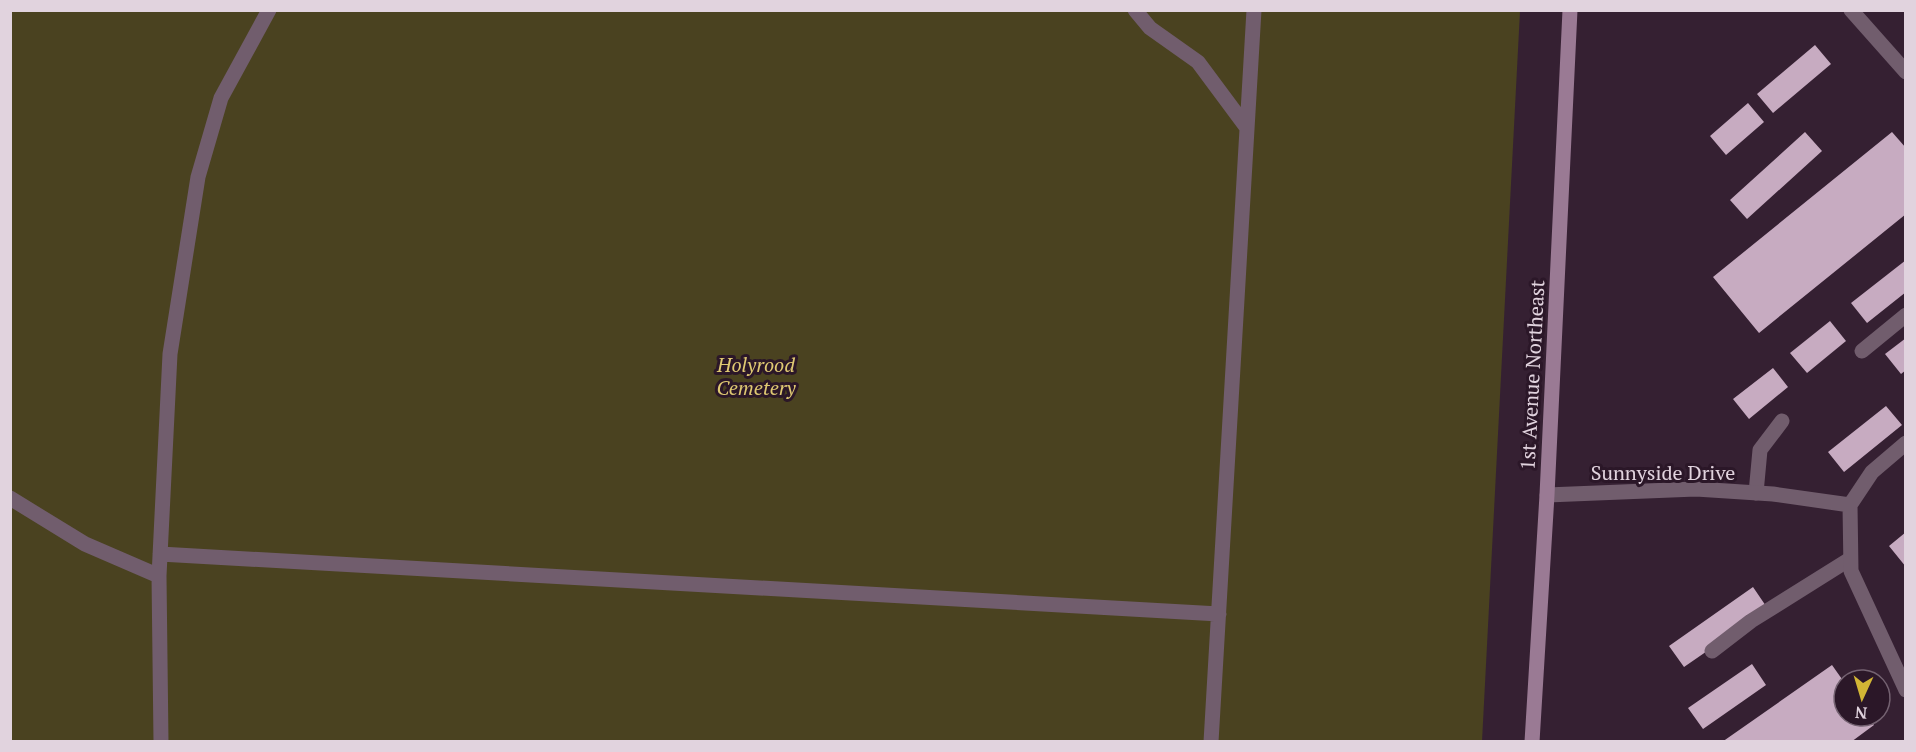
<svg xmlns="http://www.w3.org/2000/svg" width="1916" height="752" font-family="'PT Serif',serif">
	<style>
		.green { fill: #4a4220 }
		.building { fill: #c7abc1 }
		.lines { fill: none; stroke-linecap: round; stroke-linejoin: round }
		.lane { stroke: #715d6d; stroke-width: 15 }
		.street { stroke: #715d6d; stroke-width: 15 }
		.secondary { stroke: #9a7a94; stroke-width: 15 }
		.labels { text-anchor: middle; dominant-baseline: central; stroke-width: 6; stroke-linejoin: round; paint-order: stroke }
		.park-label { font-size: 20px; font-style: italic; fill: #dfc972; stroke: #2b1728 }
		.street-label { font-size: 20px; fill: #e1d3de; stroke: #2b1728 }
	</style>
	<rect width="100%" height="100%" fill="#352032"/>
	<path class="green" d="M10,11H1520L1482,741H11Z"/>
	<path class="building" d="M1815,45L1831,64L1773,113L1757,94Z
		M1748,103L1764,122L1726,155L1710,136Z
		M1805,132L1822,151L1747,219L1730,200Z
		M1892,132L1906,148V214L1759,333L1713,277Z
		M1906,260V292L1867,323L1851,303Z
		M1830,321L1846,341L1807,373L1790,353Z
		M1906,338V370L1901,374L1885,354Z
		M1773,368L1788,387L1749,419L1733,399Z
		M1886,406L1902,425L1844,472L1828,452Z
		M1906,532V567L1889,546Z
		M1753,587L1768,609L1684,667L1669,646Z
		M1752,664L1766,685L1703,729L1688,708Z
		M1832,665L1844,682V716H1868L1874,725L1851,742H1722Z"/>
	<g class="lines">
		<path class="lane" d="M1135,10L1150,28L1198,62L1247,128
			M1862,351L1906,315
			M1756,493L1760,450L1782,421
			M10,498L85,544L159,576L161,742
			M160,554L1219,614
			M159,576L170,354L198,177L221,98L269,10
			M1712,651L1751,621L1850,559
			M1211,742L1254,10"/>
		<path class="street" d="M1851,10L1906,72
			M1906,443L1872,472L1850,505L1851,571L1906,690
			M1547,495L1696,489L1773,494L1850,505"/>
		<path class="secondary" d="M1532,742L1547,495L1570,10"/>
	</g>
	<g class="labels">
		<g class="park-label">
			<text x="756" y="364">Holyrood<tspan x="756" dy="23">Cemetery</tspan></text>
		</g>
		<g class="street-label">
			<text transform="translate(1532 375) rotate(-87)">1st Avenue Northeast</text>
			<text x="1663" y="472">Sunnyside Drive</text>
		</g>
	</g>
	<rect width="1916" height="752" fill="none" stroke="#e1d3de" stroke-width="24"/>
	<g transform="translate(1862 698) rotate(184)"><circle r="28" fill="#2b1728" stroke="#746271" stroke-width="1.5"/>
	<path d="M0-4.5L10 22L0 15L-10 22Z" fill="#d3b635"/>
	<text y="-9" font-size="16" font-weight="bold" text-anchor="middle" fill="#e1d3de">N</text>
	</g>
</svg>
